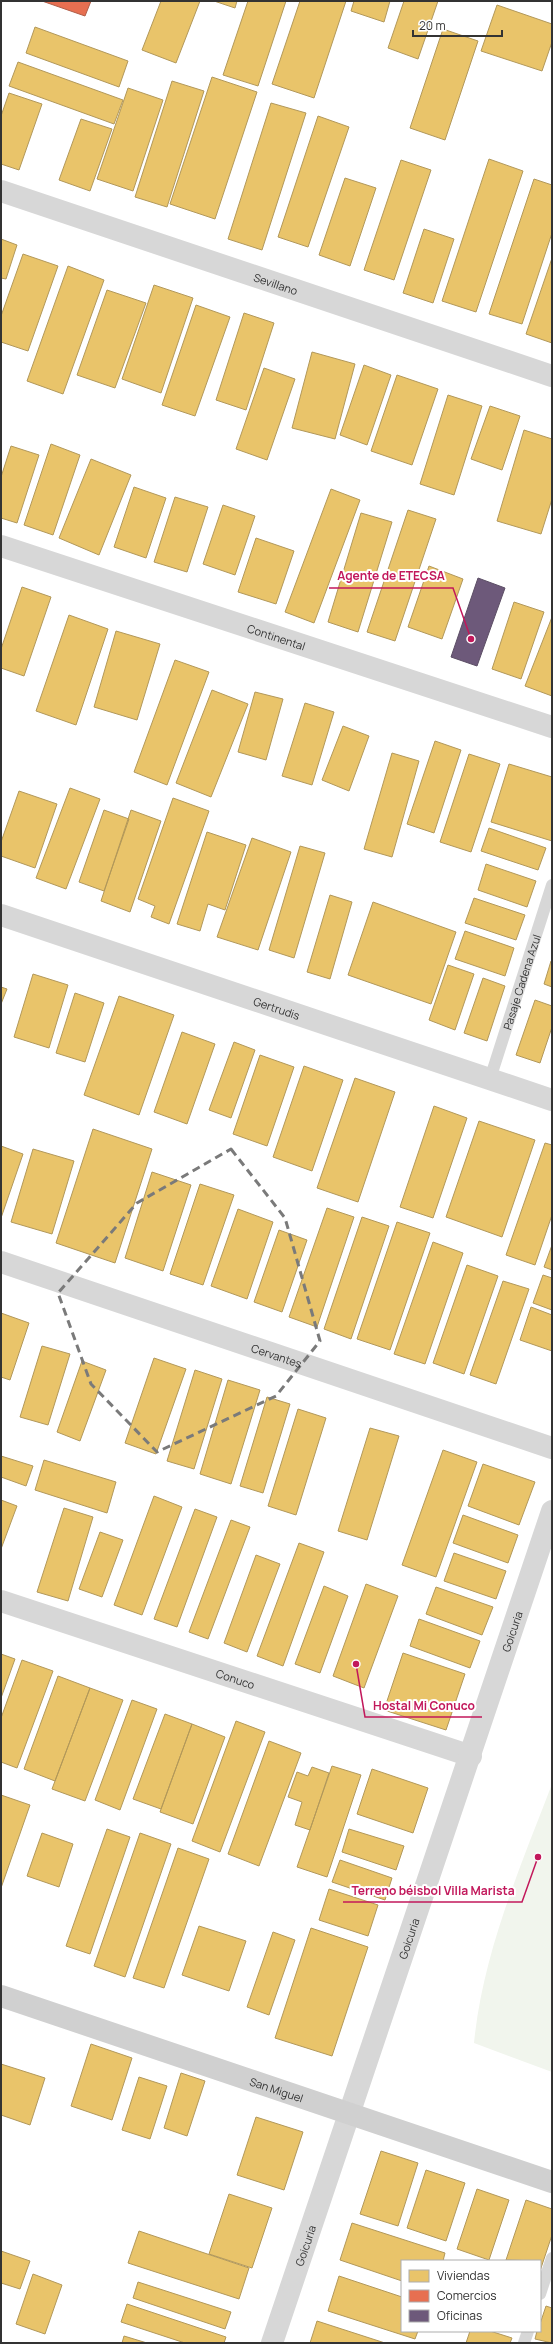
<svg xmlns="http://www.w3.org/2000/svg" width="553" height="2344" font-family="Manrope,sans-serif">
	<style>
		.green { fill: #f1f5ed }
		.homes { fill: #e9c46a; stroke: #b2985a }
		.shops { fill: #e76f51; stroke: #b15d48 }
		.offices { fill: #6d597a; stroke: #5c4e65 }
		.lines { fill: none; stroke-linecap: round; stroke-linejoin: round }
		.lane { stroke: #d7d7d7; stroke-width: 12 }
		.street { stroke: #d7d7d7; stroke-width: 22 }
		.secondary { stroke: #d0d0d0; stroke-width: 22 }
		.marked { fill: none; stroke: #7a7a7a; stroke-width: 3; stroke-dasharray: 8 5; stroke-linejoin: round }
		.labels { text-anchor: middle; dominant-baseline: central; stroke-width: 4; stroke-linejoin: round; paint-order: stroke }
		.street-label { font-size: 11px; fill: #333; stroke: #fff }
		.leader { fill: none; stroke: #c2185b; stroke-width: 1.5 }
		.callout-dot { fill: #c2185b; stroke: #fff; stroke-width: 1.5 }
		.callout-label { font-size: 12px; text-anchor: middle; font-weight: bold; fill: #c2185b; stroke: #fff; stroke-width: 4; stroke-linejoin: round; paint-order: stroke }
	</style>
	<rect width="100%" height="100%" fill="#fff"/>
	<path class="green" d="M552,1784V2072L474,2043C483,1952 520,1868 552,1784Z"/>
	<path class="homes" d="M161,1H200L176,63L142,50Z
		M214,1H237L235,8Z
		M248,1H286L258,86L223,75Z
		M300,1H346L314,98L272,84Z
		M354,1H390L384,22L351,11Z
		M404,1H438L418,59L388,48Z
		M497,5L552,24V42L542,71L481,51Z
		M35,27L128,61L119,87L26,53Z
		M443,29L478,41L445,140L410,128Z
		M18,62L123,100L114,124L9,86Z
		M212,77L257,92L215,219L170,204Z
		M172,81L204,91L167,207L135,197Z
		M128,88L163,100L133,191L97,179Z
		M9,93L42,104L19,170L1,164V116Z
		M271,103L306,113L262,250L228,239Z
		M318,116L349,127L308,247L278,237Z
		M81,119L112,129L90,191L59,180Z
		M489,159L523,171L476,312L442,301Z
		M401,160L431,170L394,280L364,270Z
		M345,178L376,188L350,266L319,255Z
		M534,179L552,185V233L522,324L489,314Z
		M424,229L454,239L433,303L403,293Z
		M1,239L17,245L6,279L1,278Z
		M23,254L58,266L28,351L1,342V316Z
		M552,258V343L526,334Z
		M68,266L104,280L63,394L27,381Z
		M154,285L193,298L161,393L122,379Z
		M107,290L146,303L115,388L77,375Z
		M196,305L230,317L195,416L162,405Z
		M244,313L274,323L246,410L216,400Z
		M312,352L355,364L335,439L292,428Z
		M364,365L391,375L367,445L340,435Z
		M264,368L295,379L267,460L236,449Z
		M397,375L438,389L412,465L371,451Z
		M448,395L482,406L454,495L420,484Z
		M490,406L520,416L502,470L471,459Z
		M524,430L552,439V499L541,534L497,521Z
		M51,444L80,455L53,535L24,525Z
		M11,446L39,455L17,523L1,518V477Z
		M91,459L131,475L99,555L59,538Z
		M134,487L166,498L146,558L114,547Z
		M331,489L360,500L314,623L285,612Z
		M175,497L208,507L187,572L154,562Z
		M223,505L255,516L235,575L203,564Z
		M408,510L436,519L395,641L367,632Z
		M361,513L392,522L358,632L328,622Z
		M256,538L294,551L276,604L238,592Z
		M429,566L463,579L442,639L408,627Z
		M22,587L51,597L24,676L1,668V649Z
		M514,602L544,612L521,679L492,669Z
		M69,615L108,629L76,725L36,711Z
		M552,617V696L525,686Z
		M116,631L160,644L137,720L94,707Z
		M175,660L209,672L167,785L134,772Z
		M212,690L248,704L211,797L176,783Z
		M255,692L283,699L266,760L238,752Z
		M305,703L334,712L312,785L282,776Z
		M343,726L369,736L349,791L322,780Z
		M435,741L461,750L434,833L407,824Z
		M392,753L419,761L392,857L364,849Z
		M469,754L500,764L471,852L440,842Z
		M509,764L552,777V841L491,822Z
		M70,788L100,799L66,889L36,878Z
		M19,791L57,804L35,868L1,856V842Z
		M173,798L209,811L169,924L151,917L155,906L138,899Z
		M104,810L129,819L104,891L79,882Z
		M131,810L161,821L130,912L101,901Z
		M489,828L546,848L538,870L481,851Z
		M207,832L246,845L225,910L208,904L200,931L177,924Z
		M252,838L291,852L258,950L217,937Z
		M300,846L325,853L294,958L269,950Z
		M486,864L536,881L527,907L478,890Z
		M330,895L352,902L330,979L307,972Z
		M474,898L525,915L516,940L465,923Z
		M373,902L456,932L431,1004L348,975Z
		M465,931L514,948L505,976L455,959Z
		M551,961L552,962V987L544,984Z
		M448,965L474,974L455,1030L429,1020Z
		M33,974L68,985L49,1048L14,1037Z
		M483,978L505,986L487,1041L464,1033Z
		M1,987L7,989L1,1004Z
		M75,993L104,1003L85,1062L56,1053Z
		M119,996L174,1015L139,1115L84,1095Z
		M535,1000L552,1006V1027L540,1063L516,1055Z
		M182,1032L215,1044L187,1124L154,1112Z
		M234,1042L255,1050L231,1118L209,1110Z
		M260,1055L294,1067L267,1146L233,1134Z
		M304,1066L343,1080L312,1171L273,1157Z
		M355,1078L395,1092L358,1202L317,1188Z
		M434,1106L467,1118L433,1218L400,1207Z
		M479,1121L535,1140L502,1237L446,1217Z
		M93,1129L152,1149L115,1263L56,1243Z
		M545,1143L552,1145V1215L535,1265L506,1255Z
		M1,1146L23,1154L1,1218Z
		M33,1149L74,1161L52,1234L11,1222Z
		M152,1172L191,1185L163,1271L125,1258Z
		M200,1184L234,1195L203,1285L170,1274Z
		M327,1208L354,1217L317,1327L289,1317Z
		M238,1209L273,1222L247,1299L211,1286Z
		M362,1217L389,1226L351,1339L324,1329Z
		M397,1222L430,1233L390,1350L357,1339Z
		M279,1230L307,1240L282,1312L254,1302Z
		M433,1242L463,1253L425,1364L394,1354Z
		M552,1245V1270L544,1267Z
		M467,1265L498,1276L464,1374L433,1363Z
		M543,1275L552,1278V1310L533,1303Z
		M503,1281L529,1289L496,1384L470,1375Z
		M531,1307L552,1315V1351L520,1340Z
		M1,1313L29,1323L10,1380L1,1377Z
		M42,1346L70,1354L48,1425L20,1417Z
		M154,1358L186,1369L156,1454L125,1443Z
		M82,1361L106,1370L80,1441L57,1432Z
		M195,1370L222,1379L194,1469L167,1461Z
		M228,1380L260,1390L231,1484L200,1474Z
		M267,1397L290,1404L263,1493L240,1486Z
		M298,1409L326,1418L296,1515L268,1506Z
		M370,1428L399,1436L367,1540L338,1531Z
		M443,1450L477,1462L436,1577L402,1565Z
		M1,1456L33,1466L26,1486L1,1477Z
		M44,1460L116,1482L107,1513L35,1490Z
		M483,1464L535,1482L519,1525L468,1506Z
		M154,1496L182,1507L142,1615L114,1605Z
		M1,1500L17,1506L1,1549Z
		M64,1508L93,1517L68,1601L37,1592Z
		M195,1509L217,1517L177,1627L154,1619Z
		M463,1515L518,1535L508,1563L453,1543Z
		M231,1520L250,1527L208,1639L189,1632Z
		M100,1532L123,1540L102,1597L79,1589Z
		M299,1543L324,1552L283,1666L257,1656Z
		M454,1553L506,1571L496,1599L444,1581Z
		M256,1555L280,1564L247,1652L224,1643Z
		M366,1584L398,1596L364,1688L333,1676Z
		M324,1586L348,1596L320,1673L295,1664Z
		M436,1587L493,1607L482,1635L426,1614Z
		M419,1619L480,1641L470,1668L410,1646Z
		M403,1653L465,1674L446,1730L384,1710Z
		M1,1654L15,1659L1,1698Z
		M22,1660L53,1671L17,1768L1,1762V1718Z
		M58,1676L90,1688L55,1781L24,1769Z
		M90,1688L123,1700L85,1801L52,1789Z
		M132,1700L157,1709L120,1810L95,1800Z
		M165,1714L192,1724L161,1809L133,1799Z
		M236,1721L265,1732L220,1852L192,1841Z
		M192,1724L225,1737L193,1824L160,1812Z
		M269,1741L301,1753L259,1866L228,1854Z
		M332,1766L361,1775L327,1877L297,1867Z
		M312,1767L329,1773L310,1830L295,1825L302,1802L288,1797L297,1772L308,1776Z
		M372,1769L428,1788L413,1833L357,1814Z
		M1,1795L30,1805L1,1888Z
		M107,1829L130,1837L90,1954L66,1946Z
		M349,1829L404,1846L396,1870L342,1852Z
		M42,1833L73,1844L59,1887L27,1876Z
		M140,1833L171,1844L125,1977L94,1966Z
		M178,1848L209,1859L164,1988L133,1978Z
		M340,1860L392,1878L385,1900L332,1882Z
		M329,1889L378,1905L368,1936L319,1920Z
		M199,1926L246,1941L229,1991L182,1975Z
		M311,1928L368,1947L332,2056L275,2038Z
		M273,1932L295,1940L269,2015L247,2007Z
		M91,2044L132,2058L112,2120L71,2106Z
		M1,2064L45,2078L30,2125L1,2115Z
		M181,2073L205,2081L187,2136L164,2128Z
		M139,2077L167,2086L150,2139L122,2130Z
		M256,2117L303,2132L284,2190L237,2175Z
		M381,2151L418,2163L398,2226L360,2214Z
		M426,2170L465,2183L446,2241L407,2228Z
		M477,2189L509,2200L489,2260L457,2249Z
		M229,2194L272,2208L252,2268L209,2254Z
		M526,2200L552,2209V2235L540,2271V2261L506,2260Z
		M352,2223L445,2253L443,2261H402V2281L340,2260Z
		M139,2231L249,2268L239,2299L128,2263Z
		M1,2251L30,2261L20,2289L1,2283Z
		M33,2274L62,2285L45,2334L16,2324Z
		M339,2276L402,2297V2331H418L415,2339L328,2311Z
		M138,2282L231,2312L225,2329L133,2298Z
		M127,2304L226,2337L224,2343H185L121,2322Z
		M546,2306L552,2308V2343L535,2339L537,2331H540V2324Z
		M317,2321L385,2343H310Z
		M470,2331H490L512,2338L510,2343H466Z
		M124,2336L147,2343H122Z"/>
	<path class="shops" d="M42,1H91L85,16Z"/>
	<path class="offices" d="M478,578L505,588L477,666L451,657Z"/>
	<g class="lines">
		<g class="lane">
			<path id="s1" d="M490,1079L552,885"/>
			<path d="M540,2294L552,2258"/>
			<path d="M524,2343L528,2331"/>
		</g>
		<g class="street">
			<path id="s2" d="M1,191L552,376"/>
			<path id="s3" d="M1,546L552,727"/>
			<path id="s4" d="M1,915L552,1100"/>
			<path id="s5" d="M1,1262L552,1448"/>
			<path id="s6" d="M1,1601L471,1756"/>
			<path id="s7" d="M272,2343L552,1511"/>
		</g>
		<path class="secondary" id="s8" d="M1,1996L552,2182"/>
	</g>
	<path class="marked" d="M231,1149L285,1218L320,1341L276,1396L157,1452L91,1384L58,1293L137,1203Z"/>
	<g class="labels">
		<g class="street-label">
			<text stroke="none"><textPath href="#s2" startOffset="290">Sevillano</textPath></text>
			<text stroke="none"><textPath href="#s3" startOffset="290">Continental</textPath></text>
			<text stroke="none"><textPath href="#s1" startOffset="102">Pasaje Cadena Azul</textPath></text>
			<text stroke="none"><textPath href="#s4" startOffset="291">Gertrudis</textPath></text>
			<text stroke="none"><textPath href="#s5" startOffset="291">Cervantes</textPath></text>
			<text stroke="none"><textPath href="#s7" startOffset="751">Goicuria</textPath></text>
			<text stroke="none"><textPath href="#s6" startOffset="247">Conuco</textPath></text>
			<text stroke="none"><textPath href="#s7" startOffset="427">Goicuria</textPath></text>
			<text stroke="none"><textPath href="#s8" startOffset="291">San Miguel</textPath></text>
			<text stroke="none"><textPath href="#s7" startOffset="103">Goicuria</textPath></text>
		</g>
	</g>
	<path class="leader" d="M471 639L453 588H329M356 1664L365 1717H482M538 1857L522 1902H343"/>
	<g class="callout-dot">
		<circle cx="471" cy="639" r="4"/>
		<circle cx="356" cy="1664" r="4"/>
		<circle cx="538" cy="1857" r="4"/>
	</g>
	<g class="callout-label">
		<text x="391" y="580">Agente de ETECSA</text>
		<text x="424" y="1710">Hostal Mi Conuco</text>
		<text x="433" y="1895">Terreno béisbol Villa Marista</text>
	</g>
	<rect width="553" height="2344" fill="none" stroke="#333333" stroke-width="4"/>
	<rect x="401" y="2260" width="140" height="72" fill="#ffffff" stroke="#adadad"/>
	<rect x="409" y="2270" width="20" height="12" fill="#e9c46a" stroke="#adadad"/>
	<text x="437" y="2280" font-size="12" fill="#333333">Viviendas</text>
	<rect x="409" y="2290" width="20" height="12" fill="#e76f51" stroke="#adadad"/>
	<text x="437" y="2300" font-size="12" fill="#333333">Comercios</text>
	<rect x="409" y="2310" width="20" height="12" fill="#6d597a" stroke="#adadad"/>
	<text x="437" y="2320" font-size="12" fill="#333333">Oficinas</text>
	<path d="M413 30v6h89v-6" fill="none" stroke="#333333" stroke-width="2"/>
	<text x="419" y="30" font-size="12" fill="#333333" stroke="#ffffff" stroke-width="3" paint-order="stroke">20 m</text>
</svg>
